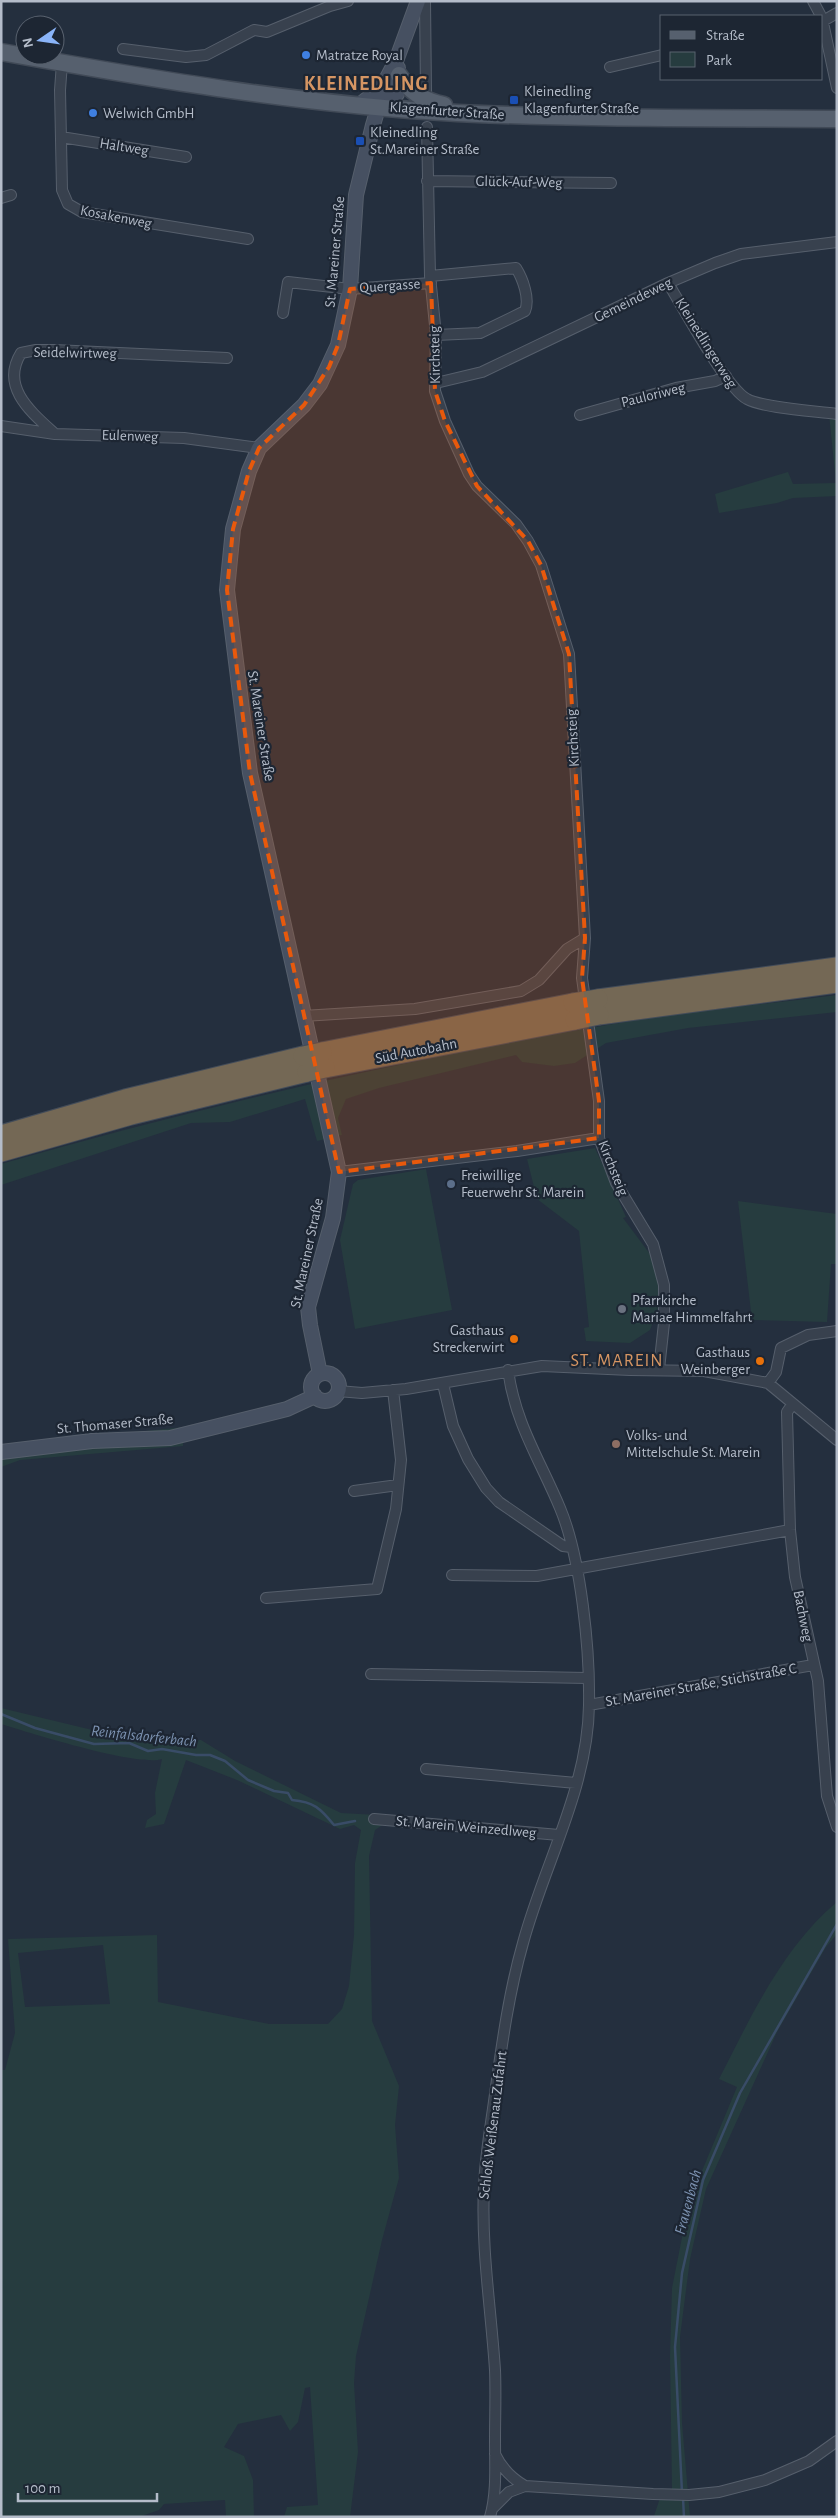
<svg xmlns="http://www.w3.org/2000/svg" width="838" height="2518" font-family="'Alegreya Sans',sans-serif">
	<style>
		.green { fill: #263c3f; fill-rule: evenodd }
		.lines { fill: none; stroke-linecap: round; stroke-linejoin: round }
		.stream { stroke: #394c67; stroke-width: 2.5 }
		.street-casing { stroke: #565f6c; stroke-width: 12 }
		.secondary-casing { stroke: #565f6c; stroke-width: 16 }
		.primary-casing { stroke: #414a57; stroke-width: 19 }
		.highway-casing { stroke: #434c59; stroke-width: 21 }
		.street { stroke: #38414e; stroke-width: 10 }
		.secondary { stroke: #465061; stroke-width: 14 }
		.primary { stroke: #56606e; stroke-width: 16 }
		.highway { stroke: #746855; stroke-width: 19 }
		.highway-bridge-casing { stroke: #434c59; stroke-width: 21; stroke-linecap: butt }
		.highway-bridge { stroke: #746855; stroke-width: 19 }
		.marked { fill: #e8590c; fill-opacity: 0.2; stroke: #e8590c; stroke-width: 4; stroke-dasharray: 10 6; stroke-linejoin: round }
		.shop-dot { fill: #3f7fe0; stroke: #1d2633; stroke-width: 2 }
		.transit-dot { fill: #1a4fb4; stroke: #1d2633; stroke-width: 2 }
		.service-dot { fill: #5c6f8a; stroke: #1d2633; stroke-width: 2 }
		.worship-dot { fill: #6b7280; stroke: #1d2633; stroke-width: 2 }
		.food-dot { fill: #e8710a; stroke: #1d2633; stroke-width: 2 }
		.education-dot { fill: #8d6e63; stroke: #1d2633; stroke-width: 2 }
		.labels { text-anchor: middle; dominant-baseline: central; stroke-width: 4.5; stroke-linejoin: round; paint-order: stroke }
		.poi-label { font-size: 15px; fill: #b4bcc9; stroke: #1d2633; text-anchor: start }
		.street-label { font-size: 15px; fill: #b4bcc9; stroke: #1d2633 }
		.water-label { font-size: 16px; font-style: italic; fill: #7c92b1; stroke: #1d2633 }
		.quarter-label { font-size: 18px; letter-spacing: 1px; fill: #d59563; stroke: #1d2633 }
		.district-label { font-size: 20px; font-weight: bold; letter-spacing: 1px; fill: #d59563; stroke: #1d2633 }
	</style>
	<rect width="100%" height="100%" fill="#242f3e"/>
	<path class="green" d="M829,414L837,415V496L793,498L777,503L719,513L715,494L788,472L793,484L836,483Z
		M837,995V1012L688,1028L606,1043L575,1063L554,1066L522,1062L516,1055L379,1088L346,1099L338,1118L342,1135L317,1141L305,1099L230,1122L191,1123L1,1185V1164C200,1107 403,1060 607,1025C683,1012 760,1005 837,995Z
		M595,1148L626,1217L623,1218L656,1262L660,1302L650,1330L630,1343L586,1341L584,1328L589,1327L579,1231L537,1199L527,1159Z
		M426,1169L452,1310L355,1329L340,1240L353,1184L358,1180Z
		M738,1201L837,1214V1264H831L827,1322L752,1320Z
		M184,1427L183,1446L20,1460L1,1467V1446Z
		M1,1708L138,1741L201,1740L235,1761L341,1813L396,1816L375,1830L369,1856L372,2021L399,2086L395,2125L399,2178L382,2240L356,2356L354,2383L358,2452L350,2517H284L287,2507L318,2505L310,2387L305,2388L298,2422L290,2431L281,2415L238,2424L224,2447L244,2456L253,2480L254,2517H226L225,2500L164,2504L159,2510L139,2517H1V2070H5L15,2033L8,1939L157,1935L158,2002L269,2024H328L342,2009L349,1986L354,1935L355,1863L361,1830L354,1825L340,1829L237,1780L186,1760L164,1824L145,1828L147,1820L156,1814L155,1793L162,1759C138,1767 30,1733 1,1724ZM103,1945L110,2004L25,2007L18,1953Z
		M837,1902V1934L826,1947L777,2032L706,2189L690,2259L680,2337L682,2423L690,2517L654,2516L663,2489H672L670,2356L672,2288L689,2202L737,2087L719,2079C751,2017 782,1948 837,1902Z"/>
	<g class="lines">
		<path class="stream" d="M1,1714L35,1728L94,1744L129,1743L148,1751L162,1749L196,1755H210L225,1761L248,1780L274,1791L288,1793L292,1800C314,1802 320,1808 334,1825L355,1821
			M682,2493L675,2347L682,2273L703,2180L740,2093L837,1924
			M683,2498L684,2517"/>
		<defs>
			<path id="street" d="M425,1L426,91
				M813,1L821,16
				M822,18L837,88
				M823,21L837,13
				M123,49L186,57L206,55L254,30L267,32L330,6L348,1
				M62,63L60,90L62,190L68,204L82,212L248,239
				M610,67L662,55
				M427,127L430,276L436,335L435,391L445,421L469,474L477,486L516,524L528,541L541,565L569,654L585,938L582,978L599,1101V1138L616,1183L653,1244L664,1285V1323L659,1369
				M61,137L186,157
				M427,181L611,183
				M1,198L11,195
				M430,276L516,268C523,279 530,299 525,311L480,333L436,335
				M668,283C682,306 727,389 747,399C763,408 815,411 837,414
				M283,313L288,282L350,289L431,283
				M436,383L482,372L668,283L715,263L741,254L837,242
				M580,415L676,388L715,381L726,376
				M1,426L55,434L184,438L259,448
				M55,434C31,412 0,387 21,353L36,350H54L227,358
				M303,1016L415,1009L521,991L539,980L567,949L585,938
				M339,1172L517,1151L599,1138
				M768,1383L776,1372L781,1348L808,1335L837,1331
				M443,1384L453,1426L468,1459L486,1488L499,1502L563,1546L571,1547
				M338,1391L362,1393L406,1389L542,1366L630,1370L704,1371L768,1383L837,1440
				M792,1405L787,1412L790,1530L795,1577L818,1681L827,1796L837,1827
				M354,1491L398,1485
				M452,1575L537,1576L790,1530
				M266,1598L377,1589L396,1509L401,1460L393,1390
				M371,1674L587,1678
				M589,1705L813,1665
				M426,1769L576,1783
				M374,1819L559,1835
				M495,2454C502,2469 511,2478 525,2486
				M493,2508L509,2492L525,2486L653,2494L689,2495L719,2492L765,2480L809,2461L837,2441
				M490,2517C497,2493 495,2465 495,2440C495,2417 496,2393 495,2370C491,2309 481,2248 484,2187C485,2156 491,2125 495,2094C502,2043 509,1992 523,1943C544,1865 588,1788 589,1705C590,1650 581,1558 560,1508C540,1460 515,1423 508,1370"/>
			<path id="secondary" d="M359,105L376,92L385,80
				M380,106L397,94L398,68
				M311 1387a14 14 0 1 1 28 0a14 14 0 1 1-28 0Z
				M320,1374L310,1325L308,1307L333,1218L339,1172L250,773L227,590L233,529L249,471L259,448L304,405L320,384L338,345L350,289L356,195L373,125L387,78L396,61L418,1
				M1,1452L92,1441L170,1438L287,1409L315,1396"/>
			<path id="primary" d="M1,52C152,79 304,105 457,113C583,119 710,118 837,119
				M399,75C410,93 425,101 444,105"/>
			<path id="highway" d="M598,999L837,967
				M599,1015L837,983
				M322,1052L573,1003
				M325,1068L575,1020
				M1,1135L125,1099L303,1056
				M1,1152L131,1115L307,1072"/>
		</defs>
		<use href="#street" class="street-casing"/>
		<use href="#secondary" class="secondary-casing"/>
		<use href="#primary" class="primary-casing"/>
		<use href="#highway" class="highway-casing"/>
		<use href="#street" class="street"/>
		<use href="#secondary" class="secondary"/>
		<use href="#primary" class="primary"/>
		<use href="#highway" class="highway"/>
		<defs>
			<path id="highway-bridge" d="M573,1003L598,999
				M575,1020L599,1015
				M303,1056L322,1052
				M307,1072L325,1068"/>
		</defs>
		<use href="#highway-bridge" class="highway-bridge-casing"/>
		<use href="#highway-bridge" class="highway-bridge"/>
	</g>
	<path class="marked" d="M431,283L435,391L445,421L477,486L528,541L541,565L569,654L585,938L582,978L599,1101V1138L339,1172L250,773L227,590L233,529L249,471L259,448L304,405L329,367L338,345L350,289Z"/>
	<g class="shop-dot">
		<circle cx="306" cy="55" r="5"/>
		<circle cx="93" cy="113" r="5"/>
	</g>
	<g class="transit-dot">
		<rect x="509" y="95" width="10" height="10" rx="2.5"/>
		<rect x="355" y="136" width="10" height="10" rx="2.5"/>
	</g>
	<circle class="service-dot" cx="451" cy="1184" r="5"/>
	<circle class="worship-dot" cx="622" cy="1309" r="5"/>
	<g class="food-dot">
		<circle cx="514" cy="1339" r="5"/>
		<circle cx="760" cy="1361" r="5"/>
	</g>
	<circle class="education-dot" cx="616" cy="1444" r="5"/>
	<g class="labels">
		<g class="poi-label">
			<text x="316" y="55">Matratze Royal</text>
			<text x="524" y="91">Kleinedling<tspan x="524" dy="17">Klagenfurter Straße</tspan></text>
			<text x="103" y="113">Welwich GmbH</text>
			<text x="370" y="132">Kleinedling<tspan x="370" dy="17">St.Mareiner Straße</tspan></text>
			<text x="461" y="1175">Freiwillige<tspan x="461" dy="17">Feuerwehr St. Marein</tspan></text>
			<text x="632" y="1300">Pfarrkirche<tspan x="632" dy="17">Mariae Himmelfahrt</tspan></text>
			<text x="504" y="1330" text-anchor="end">Gasthaus<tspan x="504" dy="17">Streckerwirt</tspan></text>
			<text x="750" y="1352" text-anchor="end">Gasthaus<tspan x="750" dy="17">Weinberger</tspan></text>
			<text x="626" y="1435">Volks- und<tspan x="626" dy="17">Mittelschule St. Marein</tspan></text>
		</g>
		<g class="street-label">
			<text transform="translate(447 111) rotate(4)">Klagenfurter Straße</text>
			<text transform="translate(124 147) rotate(9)">Haltweg</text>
			<text transform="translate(519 182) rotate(1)">Glück-Auf-Weg</text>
			<text transform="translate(116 217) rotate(11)">Kosakenweg</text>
			<text transform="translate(335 252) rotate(-85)">St. Mareiner Straße</text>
			<text transform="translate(390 286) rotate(-4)">Quergasse</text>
			<text transform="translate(633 300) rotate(-26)">Gemeindeweg</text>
			<text transform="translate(706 343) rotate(58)">Kleinedlingerweg</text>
			<text transform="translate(75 353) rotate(1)">Seidelwirtweg</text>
			<text transform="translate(435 355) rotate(-91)">Kirchsteig</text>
			<text transform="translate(653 395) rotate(-14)">Pauloriweg</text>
			<text transform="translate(130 436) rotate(2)">Eulenweg</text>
			<text transform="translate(261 726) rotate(81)">St. Mareiner Straße</text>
			<text transform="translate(573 738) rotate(-93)">Kirchsteig</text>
			<text transform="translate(416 1051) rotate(-11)">Süd Autobahn</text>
			<text transform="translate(613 1168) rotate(68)">Kirchsteig</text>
			<text transform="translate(307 1253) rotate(-78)">St. Mareiner Straße</text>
			<text transform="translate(115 1424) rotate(-5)">St. Thomaser Straße</text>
			<text transform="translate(803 1616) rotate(79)">Bachweg</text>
			<text transform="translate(701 1685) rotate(-10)">St. Mareiner Straße, Stichstraße C</text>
			<text transform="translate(466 1827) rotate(5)">St. Marein Weinzedlweg</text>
			<text transform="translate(493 2125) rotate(-83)">Schloß Weißenau Zufahrt</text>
		</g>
		<g class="water-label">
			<text transform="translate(144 1736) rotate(6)">Reinfalsdorferbach</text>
			<text transform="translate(688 2202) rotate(-75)">Frauenbach</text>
		</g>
		<g class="quarter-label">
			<text x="617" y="1361">ST. MAREIN</text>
		</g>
		<g class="district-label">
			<text x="366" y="84">KLEINEDLING</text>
		</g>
	</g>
	<rect width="838" height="2518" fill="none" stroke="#b4bcc9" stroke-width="5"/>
	<rect x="660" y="15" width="162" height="65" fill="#1d2633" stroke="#59626f"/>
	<rect x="670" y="31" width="25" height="8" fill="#56606e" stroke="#59626f"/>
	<text x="706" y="40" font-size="15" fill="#b4bcc9">Straße</text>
	<rect x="670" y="52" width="25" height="15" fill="#263c3f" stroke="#59626f"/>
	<text x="706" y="65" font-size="15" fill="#b4bcc9">Park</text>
	<g transform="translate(40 40) rotate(257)"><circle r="24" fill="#1d2633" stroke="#59626f"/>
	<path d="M0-4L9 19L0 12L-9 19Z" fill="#8ab4f8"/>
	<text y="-8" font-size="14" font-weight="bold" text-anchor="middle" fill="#b4bcc9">N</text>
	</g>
	<path d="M18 2493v8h139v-8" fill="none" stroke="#b4bcc9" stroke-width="2.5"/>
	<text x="25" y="2493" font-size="15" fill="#b4bcc9" stroke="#1d2633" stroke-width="4" paint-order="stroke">100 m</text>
</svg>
